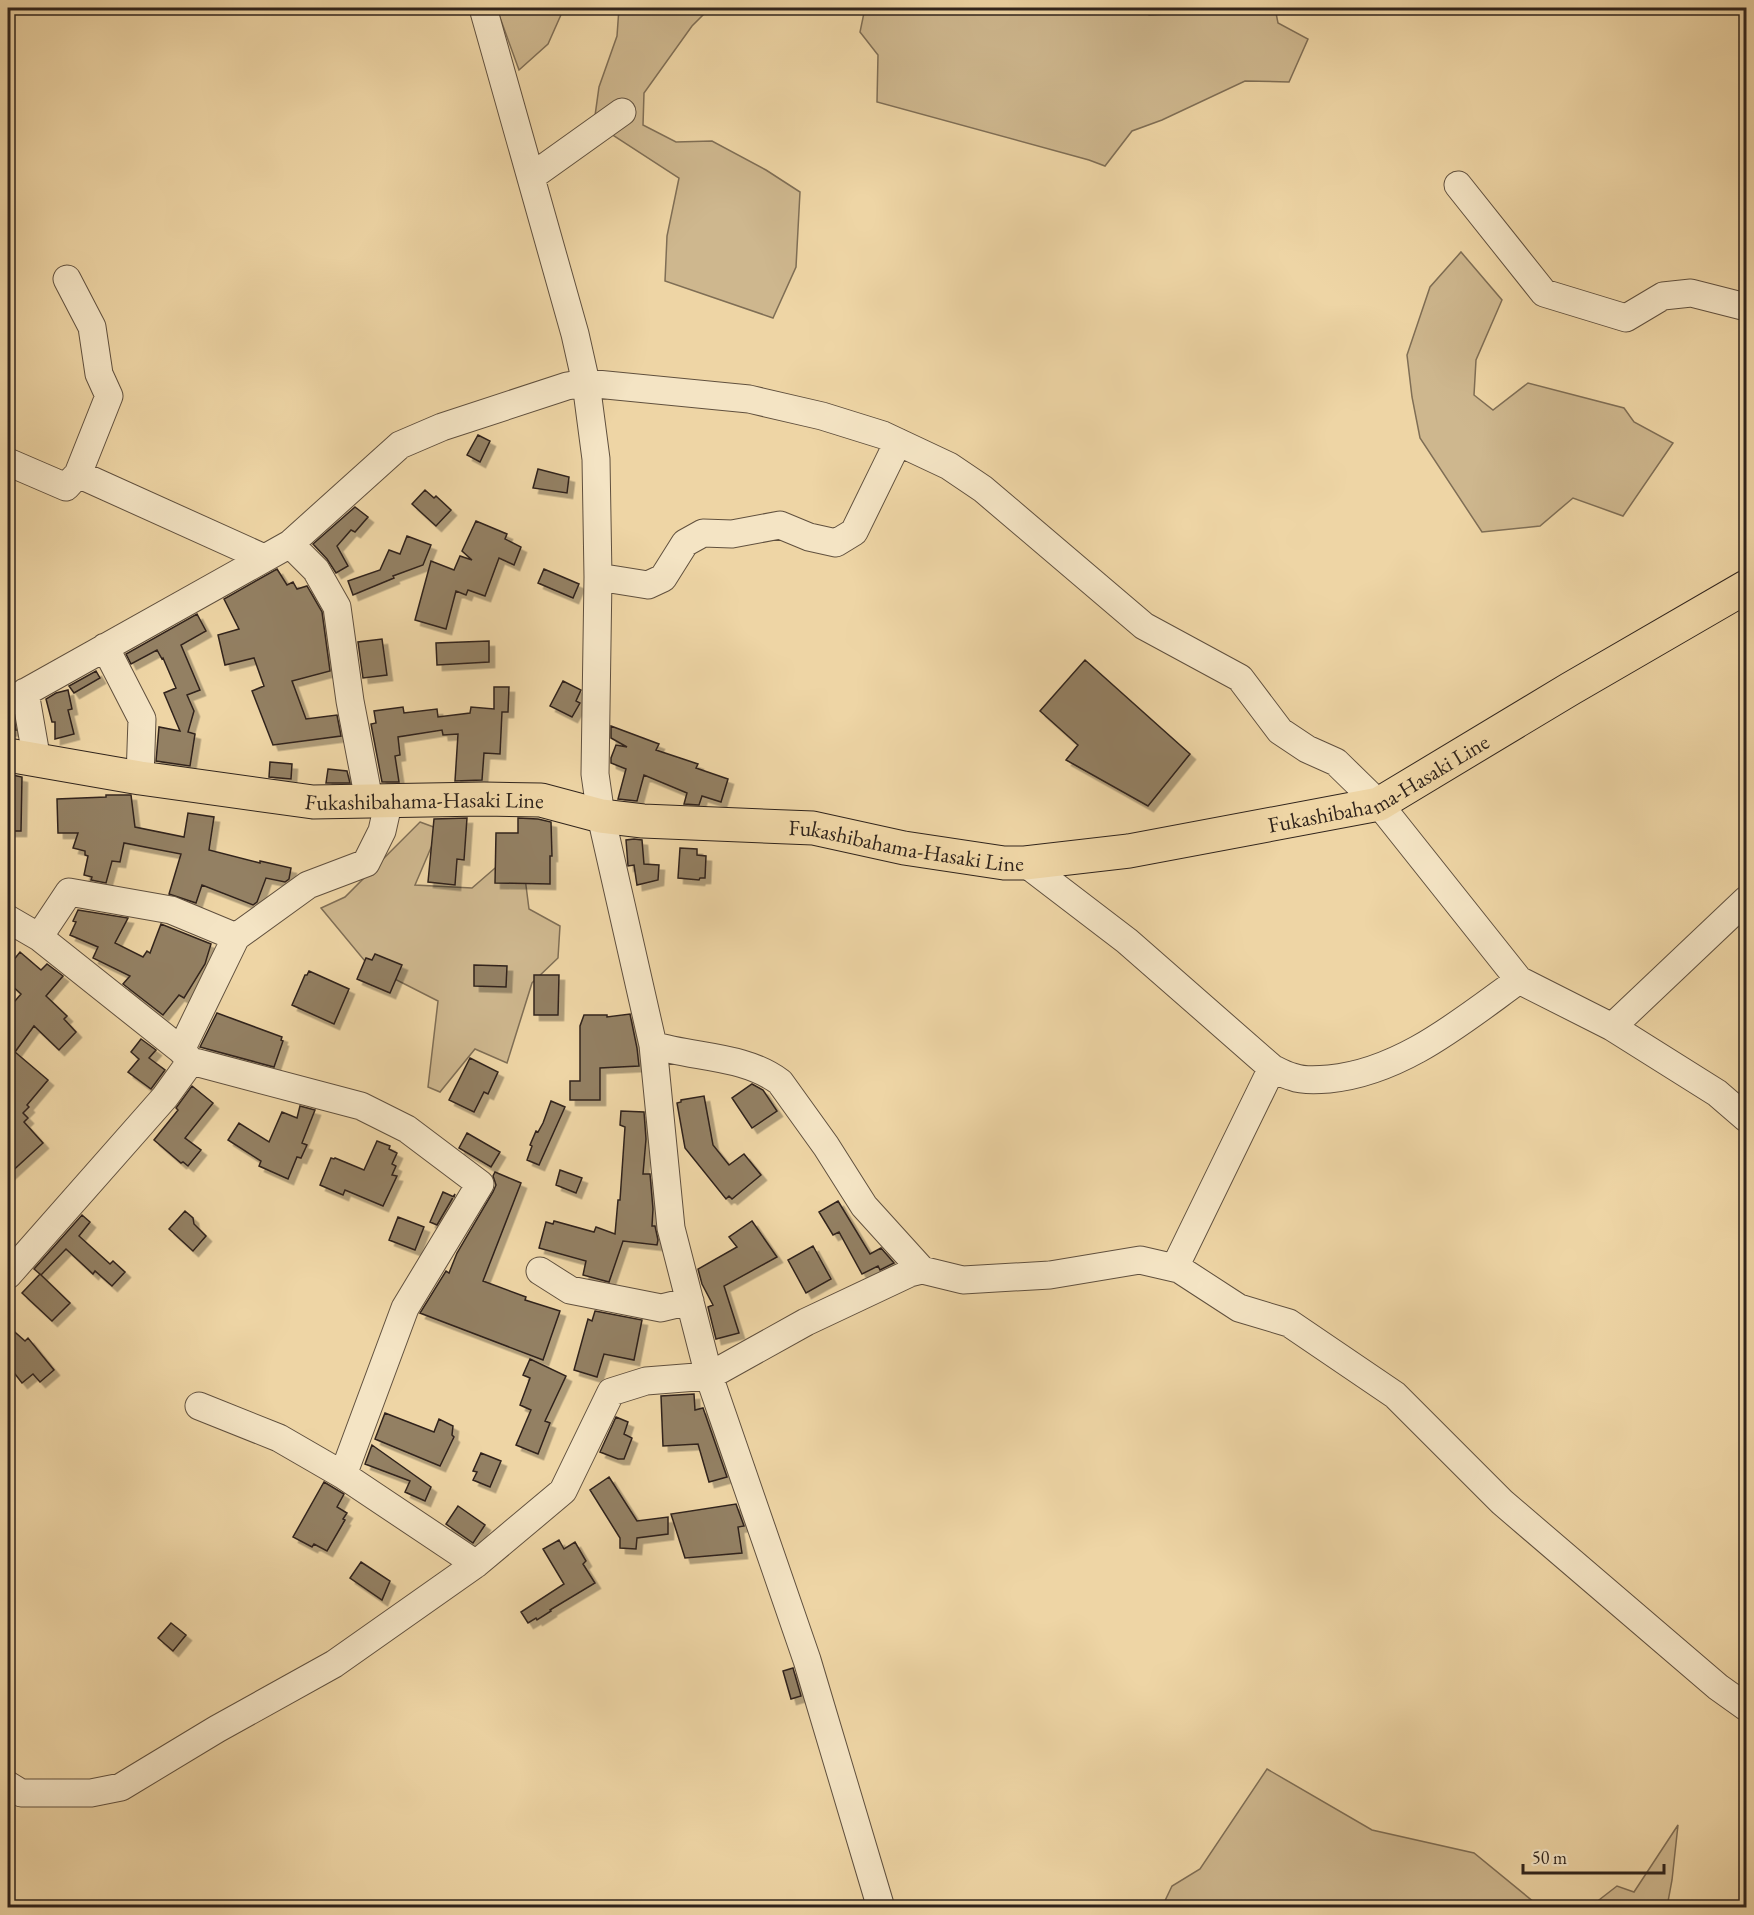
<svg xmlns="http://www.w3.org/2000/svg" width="1754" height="1915" font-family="'EB Garamond',serif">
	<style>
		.green { fill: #ceb78e; stroke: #7f6e55; stroke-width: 1.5 }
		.building { fill: #938063; stroke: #30241c; stroke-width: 1.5; filter: url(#shadow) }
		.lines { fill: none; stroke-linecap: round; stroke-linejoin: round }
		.minor-casing { stroke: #60503e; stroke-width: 29 }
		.major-casing { stroke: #30241c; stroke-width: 35 }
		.minor { stroke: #f4e4c4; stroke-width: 27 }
		.major { stroke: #eed5a5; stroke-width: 33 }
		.labels { text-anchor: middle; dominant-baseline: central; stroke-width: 6; stroke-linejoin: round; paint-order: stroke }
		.street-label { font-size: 22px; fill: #30241c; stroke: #f4e4c4 }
	</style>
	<defs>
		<filter id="shadow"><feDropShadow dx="5.5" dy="5.5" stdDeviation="0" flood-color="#0004"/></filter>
	</defs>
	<rect width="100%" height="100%" fill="#eed5a5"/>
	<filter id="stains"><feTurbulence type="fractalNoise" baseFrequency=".00333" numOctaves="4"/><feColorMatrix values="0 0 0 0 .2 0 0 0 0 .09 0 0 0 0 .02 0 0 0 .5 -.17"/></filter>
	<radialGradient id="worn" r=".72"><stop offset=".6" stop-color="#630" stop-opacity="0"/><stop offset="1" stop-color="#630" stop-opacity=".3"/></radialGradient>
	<path class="green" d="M499,8H564L548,44L519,70L498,12Z
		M619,8H710L692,26L644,93L643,125L676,142L712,141L766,170L800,192L796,267L773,318L665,281L667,236L679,178L594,123L599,87L617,36Z
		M865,8H1140L1149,15L1222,11L1225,8H1275L1278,23L1308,39L1289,82L1245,81L1162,120L1132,131L1105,166L1089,160L877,102L878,55L860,32Z
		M1461,252L1502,300L1476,360L1474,395L1493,410L1528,383L1624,408L1634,422L1673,443L1623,516L1573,498L1540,526L1482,532L1420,438L1412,397L1407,355L1430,287Z
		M420,822L439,829L415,885L472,888L502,862L524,870L529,909L560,926L558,958L532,983L507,1063L475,1049L440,1092L428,1087L438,1001L369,966L321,908L345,897Z
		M1267,1769L1372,1830L1474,1853L1540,1907H1162L1172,1886L1200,1869Z
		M1678,1825L1672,1880L1667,1907H1590L1617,1886L1634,1892Z"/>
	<path class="building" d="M478,435L490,441L480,462L467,455Z
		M538,469L569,477L567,493L533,488Z
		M425,490L434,498L436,496L451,510L436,526L412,504Z
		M355,507L368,517L355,532L351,530L337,546L348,566L336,573L327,559L313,544Z
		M476,521L507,534L505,539L521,547L514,565L499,558L485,596L468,590L466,595L456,591L446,629L415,620L431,561L454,570L460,556L472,560L462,551Z
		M407,536L431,545L423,565L393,576L394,578L353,595L348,581L380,570L389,550L400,554Z
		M277,569L287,585L293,582L297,589L307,586L322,612L330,671L292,681L306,719L337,715L341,736L273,745L252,691L264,686L254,658L225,665L218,635L239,629L224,599Z
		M544,569L579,584L573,598L538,583Z
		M197,614L206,631L181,645L200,690L187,695L194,711L188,732L195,734L190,766L156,761L159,727L180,731L164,693L176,688L163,658L162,659L157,650L131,664L126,654Z
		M382,639L387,675L363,678L358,642Z
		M489,641V662L437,665L436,643Z
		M1085,660L1190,754L1148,806L1066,760L1078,745L1040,711Z
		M96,671L100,678L74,693L69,686Z
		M563,681L581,690L576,701L580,703L572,717L550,706Z
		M494,687H509L508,712H502L500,754L484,753L482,780L455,781L458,734L443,735L442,730L398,737L400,755L395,756L399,782H382L371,724L376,723L374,711L403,707L404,713L437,709L438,717L470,713L471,707L494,709Z
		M68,690L72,709L68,710L74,734L55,739V722H52L46,699L56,693Z
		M13,716L16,730L8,731V718Z
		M611,726L659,744L656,750L698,764L696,768L728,779L721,802L702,796L699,805L684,804L687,793L644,775L637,801L618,799L626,769L611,763V758L616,745L627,747L611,738Z
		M270,762L292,764L291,779L269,777Z
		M328,769L347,771L350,783H326Z
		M8,774L22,777L21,831H8Z
		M106,795H131L135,827L184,837L188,813L214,817L209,850L260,863V861L291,868L289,879L285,882L266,878L257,902L253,905L202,885L196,903L169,894L181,854L124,843L120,862L112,861L106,883L91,880L92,877L84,875L88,856L85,855V851L73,848L78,833H58L57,799L106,797Z
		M467,818L464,860L457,859L455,885L428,882L434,819Z
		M518,818L538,819L551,822L552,856H550V884L495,883L496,833H518Z
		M634,839L642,840L644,864L659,865L658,880L637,885L634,865L628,866L626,840Z
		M680,848L697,849V855L706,856L705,878H700L699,880L678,878Z
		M78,910L128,918L115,943L143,957L147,951L150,953L161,924L211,944L205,964L184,998L179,995L163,1015L123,984L130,976L93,958L98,947L70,935L76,922L73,921Z
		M20,952L41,970L47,964L63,976L46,996L67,1016L64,1019L76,1032L59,1050L34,1026L15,1052L48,1080L27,1105L29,1107L23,1113L28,1118L24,1122L43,1143L8,1175V1009L21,994L8,982V967Z
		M375,954L402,965L390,993L357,979L366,958L372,960Z
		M474,965L507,966L506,987L474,986Z
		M309,971L349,989L334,1024L292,1005L305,975H307Z
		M534,975H559L558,1015H534Z
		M217,1013L282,1037L281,1040L283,1041L274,1067L200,1047Z
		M630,1014L637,1048L639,1066L600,1068V1100H570V1081H580V1026L584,1015H607V1017Z
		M141,1039L156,1050L149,1058L165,1070L151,1089L128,1072L139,1059L131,1052Z
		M470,1058L498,1072L488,1094L484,1092L474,1112L449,1100Z
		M752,1084L763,1090L777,1111L752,1128L732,1098Z
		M192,1086L213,1103L185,1138L201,1150L188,1166L183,1162L181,1163L154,1140L178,1110L176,1108Z
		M704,1096L713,1145L729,1165L744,1154L761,1175L732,1199L729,1196L726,1199L685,1148L677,1103L681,1102V1100Z
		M551,1101L565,1107L539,1165L527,1160L532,1146L530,1145L536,1131L538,1132L543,1123Z
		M300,1106L315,1110L302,1143L307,1145L301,1158L297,1157L288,1179L259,1166L261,1161L228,1140L239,1123L269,1142L282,1112L297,1118Z
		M621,1111L644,1112L646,1139L643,1174H650L653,1209L652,1226H655L658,1240L657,1245L623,1241L609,1282L583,1275L586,1261L539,1248L546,1222L553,1224L554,1221L594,1232L596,1227L615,1234L618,1200H620L625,1127L620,1125Z
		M467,1133L500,1152L491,1167L459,1148Z
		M377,1141L390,1146L389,1149L397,1153L392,1164L396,1166L392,1175L397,1176L383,1206L345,1190L343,1195L320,1185L331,1158L334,1159L335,1158L364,1170Z
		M560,1170L582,1178L576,1193L556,1185Z
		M495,1172L521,1183L483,1281L526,1297L525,1300L560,1311L543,1360L420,1313L446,1271L449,1273L457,1253L493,1192L496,1185L493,1176Z
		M443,1192L454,1197L455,1194L437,1225L430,1222Z
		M838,1201L870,1254L881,1248L894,1263L880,1270L878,1266L862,1274L839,1232L833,1235L819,1212Z
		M185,1211L193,1218L194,1224L206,1236L193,1251L169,1229Z
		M82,1215L90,1222L79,1236L110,1264L113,1261L125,1272L112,1286L95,1271L93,1274L66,1249L41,1275L34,1269Z
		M398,1217L424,1227L415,1250L389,1240Z
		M752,1221L777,1257L724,1286L739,1333L716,1339L708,1307L713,1305L702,1284L698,1269L737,1247L729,1237Z
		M813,1246L831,1279L806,1293L788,1260Z
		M40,1274L70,1303L52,1321L22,1293Z
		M595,1311L642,1320L634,1360L604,1354L597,1377L574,1370L588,1319L592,1321Z
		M8,1326L25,1341L28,1338L54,1370L40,1382L33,1374L22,1383L8,1365Z
		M530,1359L566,1376L545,1421L550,1423L538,1454L516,1445L531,1410L520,1405L530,1378L523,1375Z
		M694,1394L695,1410L703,1408L727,1477L709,1482L698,1444L663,1446L661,1396Z
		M385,1413L434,1432L439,1419L453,1426L452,1435L454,1437L440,1466L375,1439Z
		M616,1417L628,1422L624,1434L632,1438L624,1459H618L600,1452Z
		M372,1445L431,1487L425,1501L405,1492L410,1481L365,1464Z
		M481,1453L501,1461L490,1487L473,1480L477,1472L473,1471Z
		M609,1477L637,1521L668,1517V1534L637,1538L636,1549L620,1548V1538L590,1490Z
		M324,1482L344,1494L337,1507L347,1513L343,1519L345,1520L327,1551L314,1544L312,1547L293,1537Z
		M736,1504L744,1526L738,1527L742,1553L685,1558L671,1514Z
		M458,1506L485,1525L473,1543L446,1524Z
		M559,1540L564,1549L575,1542L586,1561L583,1564L595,1583L550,1610L551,1611L537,1620L536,1618L528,1623L521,1612L564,1584L543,1549Z
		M361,1562L390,1581L382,1600L350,1578Z
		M171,1623L186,1635L173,1651L158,1638Z
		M793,1668L801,1696L791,1699L783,1671Z"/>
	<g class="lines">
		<defs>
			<path id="minor" d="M483,8L575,334L586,383L596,459L598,577L595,774L601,816L653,1045L671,1228L709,1376L807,1660L881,1908
				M531,177L622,112
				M1458,185L1544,293L1626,318L1663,296L1691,293L1746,307
				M8,462L66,487L78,474L109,396L99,374L92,327L67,279
				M78,474L264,558
				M290,544L316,570L337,607L350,701L369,800
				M598,577L648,585L663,578L685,543L703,533L732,534L780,525L809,537L836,543L854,532L898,442
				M105,647L142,719L140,778
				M25,692L37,761
				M8,702L290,544L400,445L442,427L567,386L586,383L749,399L822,416L883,435L949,466L983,489L1144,626L1240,678L1280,731L1307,749L1336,762L1379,804L1519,980L1612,1027L1717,1093L1746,1118
				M1025,863L1127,941L1272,1068C1278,1071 1285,1075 1293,1077C1303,1081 1318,1080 1329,1079C1402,1072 1462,1021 1519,980
				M8,919L39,937
				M236,937L308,885L366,863L382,831L389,800
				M1612,1027L1746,900
				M653,1045C694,1058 744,1055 780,1082L826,1146L864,1206L922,1270
				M181,1050L236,937L171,910L69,892L39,937L181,1050L191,1061L361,1106L407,1129L480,1184L405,1308L343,1475L476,1564
				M1175,1267L1272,1068
				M540,1271L570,1290L661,1308L690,1301
				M8,1275L165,1097L191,1061
				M199,1406L279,1438L343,1475
				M8,1785L21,1793H91L121,1787L217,1729L334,1664L476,1564L563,1491L611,1392L646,1381L709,1376L806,1322L910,1273L922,1270L963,1280L1050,1275L1140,1260L1179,1269L1239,1308L1289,1323L1395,1395L1502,1502L1718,1687L1746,1707"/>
			<g id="major">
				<path id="s1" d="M8,755L140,778L313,802L484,799L541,800L601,816L643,821L813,828L904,848L1004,863H1025L1129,851L1379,804L1570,689L1746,587"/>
			</g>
		</defs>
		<use href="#minor" class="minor-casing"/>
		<use href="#major" class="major-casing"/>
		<use href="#minor" class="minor"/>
		<use href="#major" class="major"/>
	</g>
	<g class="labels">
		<g class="street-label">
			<text stroke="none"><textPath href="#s1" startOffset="1392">Fukashibahama-Hasaki Line</textPath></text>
			<text stroke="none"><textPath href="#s1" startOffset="420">Fukashibahama-Hasaki Line</textPath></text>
			<text stroke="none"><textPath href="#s1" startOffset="906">Fukashibahama-Hasaki Line</textPath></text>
		</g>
	</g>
	<rect width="1754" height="1915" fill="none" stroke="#eed5a5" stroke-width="30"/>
	<rect x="9" y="9" width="1736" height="1897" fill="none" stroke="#30241c" stroke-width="3"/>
	<rect x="15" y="15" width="1724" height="1885" fill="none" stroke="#30241c" stroke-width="1.5"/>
	<path d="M1523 1864v9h141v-9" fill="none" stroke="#30241c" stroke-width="3"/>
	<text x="1532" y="1864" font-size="18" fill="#30241c" stroke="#f4e4c4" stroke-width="4.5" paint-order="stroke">50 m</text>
	<rect width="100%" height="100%" filter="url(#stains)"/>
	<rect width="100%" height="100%" fill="url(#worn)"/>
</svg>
